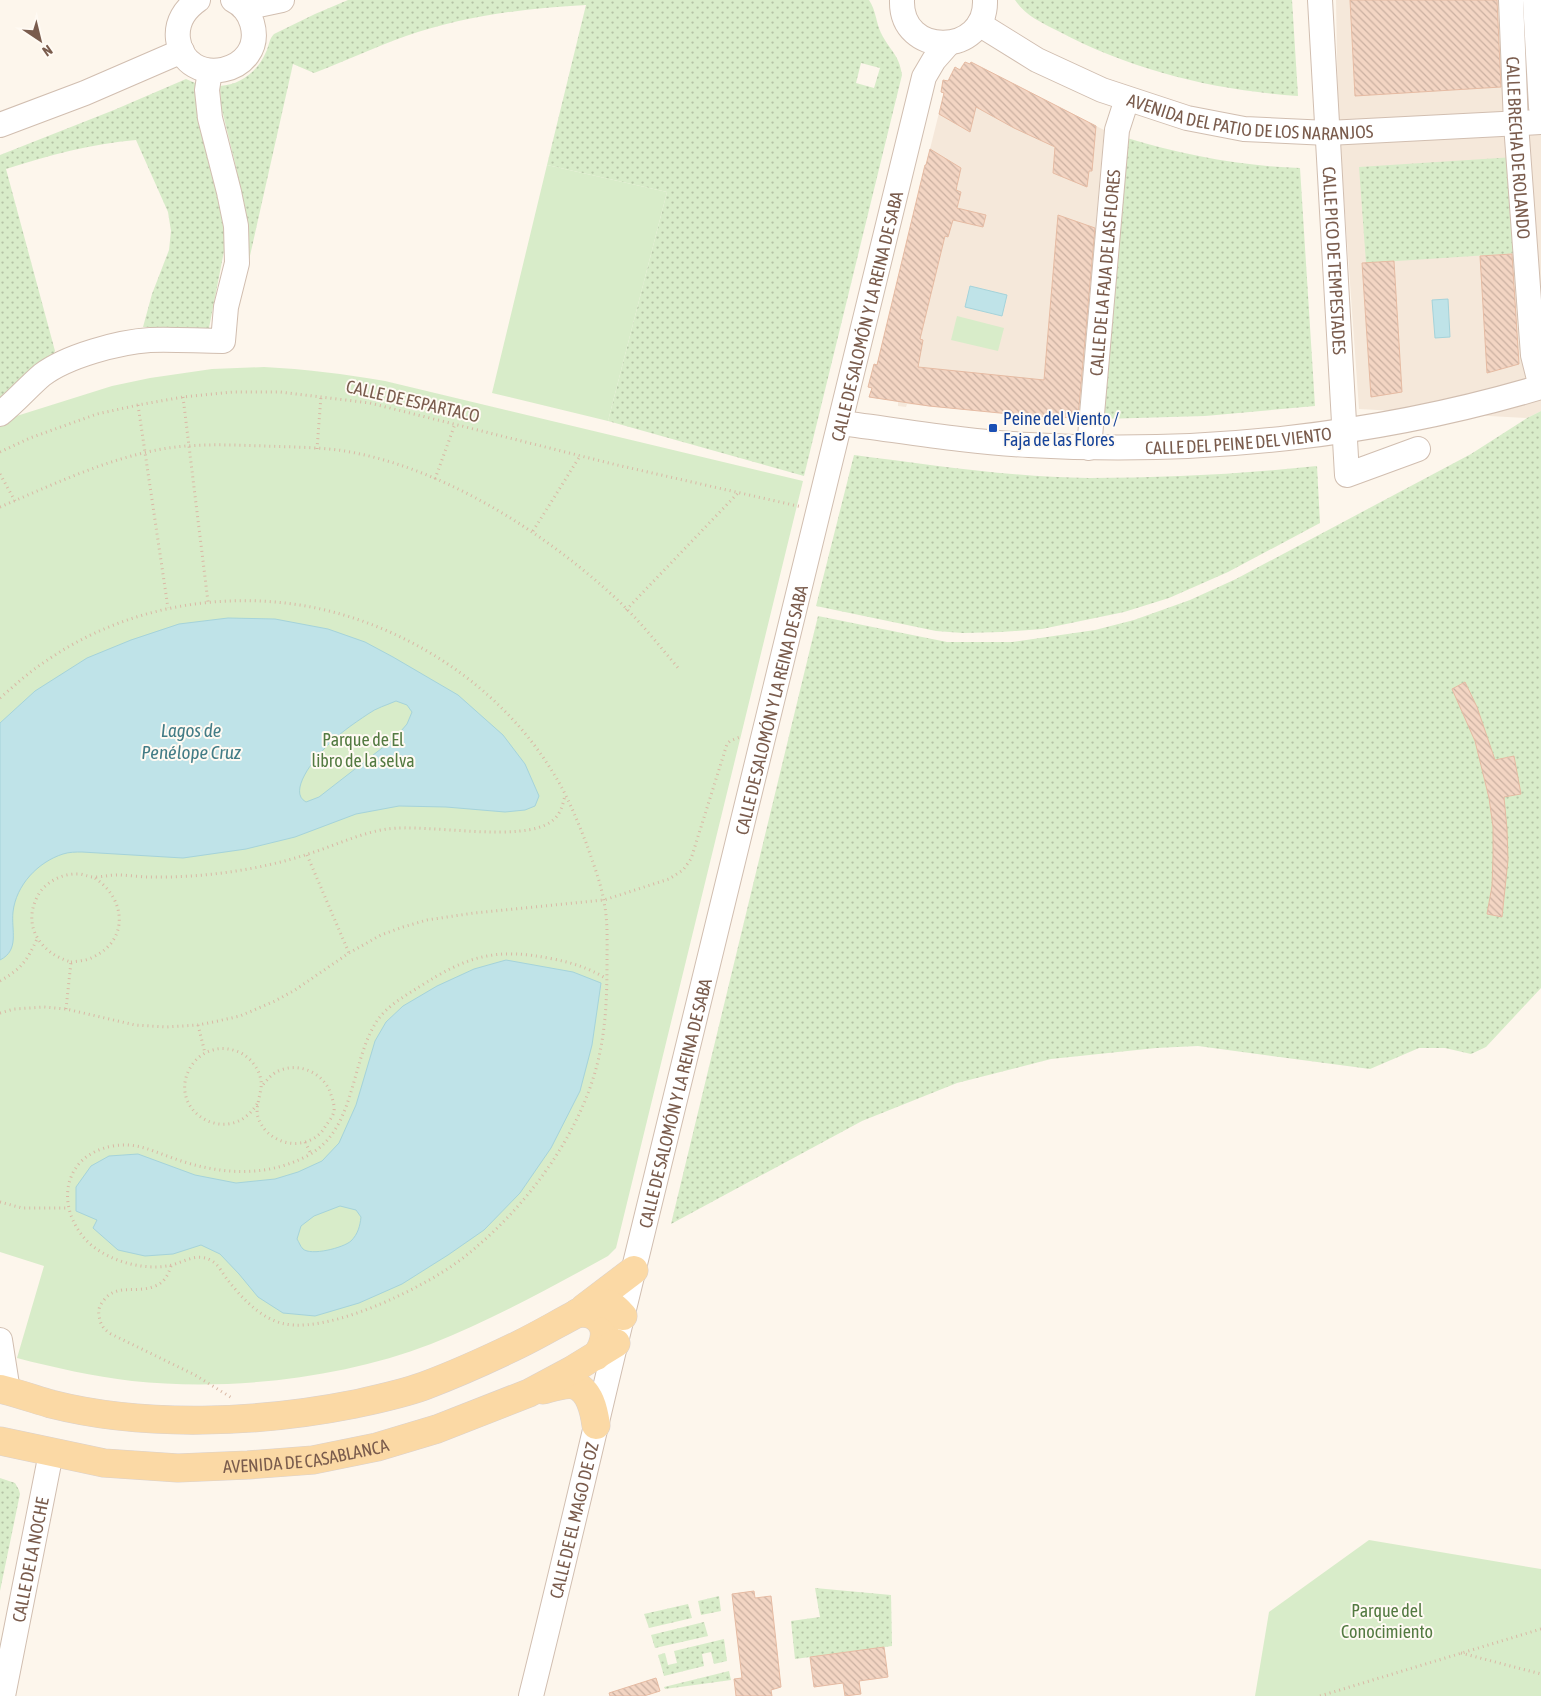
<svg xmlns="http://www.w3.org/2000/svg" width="1541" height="1696" font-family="'Asap Condensed',sans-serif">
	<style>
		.residential { fill: #f5e8da }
		.grass { fill: url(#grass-dots); fill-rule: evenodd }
		.park { fill: #d8ecc9 }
		.water { fill: #bfe3e8; stroke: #a5d3da; fill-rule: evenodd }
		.building { fill: url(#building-back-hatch); stroke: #e6bba3 }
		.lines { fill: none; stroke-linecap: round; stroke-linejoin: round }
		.minor-casing { stroke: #d1beb0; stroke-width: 26 }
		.major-casing { stroke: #dad1cd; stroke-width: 29 }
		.path { stroke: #d9b8a5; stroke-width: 3; stroke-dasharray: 1 4; stroke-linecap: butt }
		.minor { stroke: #fff; stroke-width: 24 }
		.major { stroke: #fbd9a5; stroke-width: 28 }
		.transit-dot { fill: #1a4fb4; stroke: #fffaf3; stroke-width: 2 }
		.labels { text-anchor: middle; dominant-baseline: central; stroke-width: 4; stroke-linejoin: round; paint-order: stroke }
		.street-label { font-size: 18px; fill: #7a5c4d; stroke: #fffaf3 }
		.transit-label { font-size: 18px; fill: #164399; stroke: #fffaf3; text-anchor: start }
		.park-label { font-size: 18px; fill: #537a41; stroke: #fffaf3 }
		.water-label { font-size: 19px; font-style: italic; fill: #437c86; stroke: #fffaf3 }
	</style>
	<defs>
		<pattern id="grass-dots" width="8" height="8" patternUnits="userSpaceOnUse" patternTransform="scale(1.25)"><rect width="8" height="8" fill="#d8ecc9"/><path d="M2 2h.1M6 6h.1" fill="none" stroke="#b4c2a5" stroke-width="1.8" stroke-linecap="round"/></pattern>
		<pattern id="building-back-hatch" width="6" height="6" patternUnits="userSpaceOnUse" patternTransform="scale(1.25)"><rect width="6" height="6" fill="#f3d5c3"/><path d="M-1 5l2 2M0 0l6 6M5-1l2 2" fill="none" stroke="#cab0a1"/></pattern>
	</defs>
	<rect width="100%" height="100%" fill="#fdf6ec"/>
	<path class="residential" d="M1336,0H1541V411L1527,418L1359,409L1338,114Z
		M965,62L969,64L971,62L1104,130L1080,403H1083L1082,419L1030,416L907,404L906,407L898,406V402L869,397L872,388L868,387L874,364L877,365L925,165H926L944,93L941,92L943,80L948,81L955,67L959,69Z"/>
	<path class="grass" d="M348,0H869C876,10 876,23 881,33C890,51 899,54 902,75L804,476L608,421L667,192L547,165L586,5C525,8 464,16 406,36C375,47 345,61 314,73L293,64L234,327L245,212L235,163L221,106L220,86C241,85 258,71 266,52C269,46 269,39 274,34L315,14ZM861,63L880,68L874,88L856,83Z
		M1015,0H1292L1298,96C1214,90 1133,71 1058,31C1041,22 1026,16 1015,0Z
		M186,79L195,83L202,137L218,194L226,241L209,328L143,327L152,294L169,250L171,231L168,212L136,140C91,144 49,155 6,169L55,351L53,355L0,407V155L114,110Z
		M1127,138C1184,155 1240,166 1300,168L1315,406L1205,416L1102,419Z
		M1515,157L1520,253L1366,263L1359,167Z
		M1541,411V988L1486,1047L1471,1054L1445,1048H1419L1370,1069L1198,1046L1156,1048L1051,1059L957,1083L862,1121L671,1224L818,616L947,642H1012L1095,630L1134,620L1190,600L1236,579L1471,454L1527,418Z
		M854,455C932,465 1010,477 1089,478C1165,478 1241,474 1317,466L1320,523L1228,572L1169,598L1124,612L1042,629L1001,632L963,633L936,631L816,606Z
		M0,1478L15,1483L19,1490L20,1494L0,1591Z
		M815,1588L891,1595L892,1646L795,1659L791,1621L820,1617Z
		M719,1596L721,1611L701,1615L698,1601Z
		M688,1604L692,1618L649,1628L644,1614Z
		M704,1622L708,1636L655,1648L651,1635Z
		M724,1639L727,1661L714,1664L711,1652L702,1654L704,1666L664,1676L658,1655L665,1653L668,1665L677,1663L674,1651Z
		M729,1671L731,1680L665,1689L664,1687Z"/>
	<path class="park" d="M547,165L667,192L608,421L492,393Z
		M957,316L1004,328L998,351L951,340Z
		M264,367C305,369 345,374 385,381L803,481L616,1248L608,1256C550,1288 492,1320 431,1344C340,1379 229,1391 132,1381C93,1376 55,1368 17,1358L44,1266L0,1252V427L7,419L112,386L150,378L212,369Z
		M1369,1540L1541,1569V1696H1255L1269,1612Z"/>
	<path class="water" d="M970,286L1007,295L1002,316L965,307Z
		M1448,299L1450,337L1435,338L1432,300Z
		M228,618L275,619L328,629L365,642L393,657L458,695L503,735L525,764L539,796L535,806L525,810L505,812L446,807L399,806L356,814L295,837L246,849L183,858L82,852C76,852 69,852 63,854C38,862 16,885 13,912C11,930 20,950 0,960V723L35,691L87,658L131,640L179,624ZM396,701L407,705L412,712L407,724L395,738L319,797L306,802C287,792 315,758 325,748C337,735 353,724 368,714C376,708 387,705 396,701Z
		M506,960L573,972L601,983L592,1045L580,1091L551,1148L520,1193L484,1230L448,1255L402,1284L359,1303L315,1316L283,1313L258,1297L239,1274L220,1254L201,1245L173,1254L145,1256L118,1250L93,1228L97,1220L76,1211V1187L91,1166L109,1156L138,1154L195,1175L236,1183L275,1179L298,1172L322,1161L339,1143L356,1105L375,1041L386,1022L403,1006L437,986L474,969ZM340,1206L356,1210L361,1217C360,1226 358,1234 351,1241C343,1248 311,1256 303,1249C300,1246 299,1242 297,1239L301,1226L314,1216Z"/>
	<path class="building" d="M1350,0H1497L1501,87L1355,96Z
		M965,62L970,64L971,62L1096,126L1092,171H1089L1087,187L1053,173L1055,147L1014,128L976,107L970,132L939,114L944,93L941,92L943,80L948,81L955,67L960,70Z
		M930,149L961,168L956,190L961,192L957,208L986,215L983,227L953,220L948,237L945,236L920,339L923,340L918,367L1044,380L1058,215L1095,228L1078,418L1030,416L929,406L869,397L872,388L868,387L874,364L877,365L925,165H926Z
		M1512,254L1519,364L1487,373L1480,256Z
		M1394,261L1402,392L1371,397L1362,263Z
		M1465,682L1477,707L1495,760L1514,756L1521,794L1504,797L1507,829L1508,860L1502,917L1487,914L1492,886L1493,856V827L1489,798L1475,741L1452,689Z
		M754,1591L755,1598L771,1596L781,1687L771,1690L772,1696H736L734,1679L742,1678L732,1594Z
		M884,1647L888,1677L859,1681L861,1694L845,1696L843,1683L814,1687L810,1657Z
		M656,1678L660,1691L644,1696H610L609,1693Z"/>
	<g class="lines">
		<defs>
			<g id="minor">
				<path d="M198,0C185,9 176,22 178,39C185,91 267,74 252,23C249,13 243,5 233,0"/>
				<path d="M902,0C900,58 987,56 985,0"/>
				<path id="s1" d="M1320,0L1347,475L1418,449"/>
				<path id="s2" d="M1511,0L1516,124L1533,355L1541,387"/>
				<path d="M1535,0L1541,107"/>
				<path d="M244,8L282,0"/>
				<path id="s3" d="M979,24L1037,60L1102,90L1187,118L1244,129L1328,133L1541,122"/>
				<path d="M0,125L85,93L182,51"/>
				<path d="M0,414C15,402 28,387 42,375C67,356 119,342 150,340C174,339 199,341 223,341L226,307L237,263L236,226L229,192L210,118L207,90L210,71"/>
				<path id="s4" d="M841,423C904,431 966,442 1029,445C1201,455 1376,436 1541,387"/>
				<path id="s5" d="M1089,448L1117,130L1127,99"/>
				<path d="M0,1340L8,1391"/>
				<path id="s6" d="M3,1696L51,1453"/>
				<path id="s7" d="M531,1696C560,1580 587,1463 615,1346C719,923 823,500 924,77L934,60L949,43"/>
			</g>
			<g id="major">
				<path d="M584,1308L634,1270"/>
				<path d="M577,1313C582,1313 589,1313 594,1316C610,1325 605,1344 596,1356"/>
				<path d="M0,1389C17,1393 34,1399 51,1404C145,1428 260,1423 355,1404C378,1399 402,1394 424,1386C456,1374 487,1360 518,1345C545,1332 570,1316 598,1303C610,1302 615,1307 623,1316"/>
				<path d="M543,1390C551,1388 565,1383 574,1385C590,1390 594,1411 596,1425"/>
				<path id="s8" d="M0,1441L104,1463L178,1468L248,1465L313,1460L377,1447L437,1429L529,1393L572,1370L616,1343"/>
			</g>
		</defs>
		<use href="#minor" class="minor-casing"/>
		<use href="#major" class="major-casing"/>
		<path class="path" d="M183,397L208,602
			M138,405L168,608
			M317,449L321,396
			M0,452L30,438L97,414L138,405L183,397L233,392H280L370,403L617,465L802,507
			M0,474L15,501
			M435,479L455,424
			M0,507C52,485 106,459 162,449C196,443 231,445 265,446C289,447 314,447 338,450C436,464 538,528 610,593C635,615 657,643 679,669
			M533,531L580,456
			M626,610L738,493
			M0,698C15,685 29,672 46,661C124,607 224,589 316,608C411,628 501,688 552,771C567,794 577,820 587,845C593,863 601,883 604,902C608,921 607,941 607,960C607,997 606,1030 597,1065C579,1135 528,1204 474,1249C451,1269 422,1285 394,1298C366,1311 312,1332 281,1323C259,1317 240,1296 227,1279C223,1274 218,1264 212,1261C196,1251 182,1264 167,1266C141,1270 110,1261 90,1244C54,1210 61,1155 113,1146C135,1142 150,1150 170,1157C215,1174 263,1179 307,1156C355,1131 350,1066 375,1024C384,1008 403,997 419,987C467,956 496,947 553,959C573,963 589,968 607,979
			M307,855L349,953
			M71,962C78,961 86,961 93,957C130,940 126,897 93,877
			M0,981C21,969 27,961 37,939
			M66,1009L71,962C39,953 20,923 40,892C49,880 64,873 80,874C85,875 89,877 94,877C102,877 109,875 117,875C128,875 140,877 151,877C201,878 260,870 308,854C334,846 360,833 387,829C428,823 522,844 552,821C560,815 563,805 565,795
			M0,1013L14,1009L44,1007L66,1009L135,1025L166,1027L198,1025L218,1021L240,1016L275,1001L295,990L349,953L381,935L403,927L427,920L474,913L604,900L669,879L683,870L691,859L727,744L730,741L740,737
			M198,1025L205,1053
			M257,1104C229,1149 166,1111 190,1068C195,1059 204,1052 213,1050C222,1047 231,1049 239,1052C252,1058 263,1073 261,1088C258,1107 252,1114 266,1131C275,1140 288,1145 300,1143C310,1142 320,1136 325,1127C328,1122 333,1117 334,1111C335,1104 331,1095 329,1089C320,1072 299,1063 281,1070C272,1073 267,1080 261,1087
			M305,1142L311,1154
			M0,1202L22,1208H67
			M171,1266C168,1275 164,1283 155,1286C137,1294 117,1283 104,1300C100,1305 98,1309 99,1315C100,1324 103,1329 111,1334L195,1375L232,1398
			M1461,1653L1541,1674
			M1320,1696L1541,1629"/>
		<use href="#minor" class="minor"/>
		<use href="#major" class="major"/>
	</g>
	<rect class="transit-dot" x="988" y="423" width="10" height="10" rx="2.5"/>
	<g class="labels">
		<g class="street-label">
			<text stroke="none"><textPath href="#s3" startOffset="292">AVENIDA DEL PATIO DE LOS NARANJOS</textPath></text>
			<text stroke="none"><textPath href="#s2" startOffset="148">CALLE BRECHA DE ROLANDO</textPath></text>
			<text stroke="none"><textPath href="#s1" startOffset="261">CALLE PICO DE TEMPESTADES</textPath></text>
			<text stroke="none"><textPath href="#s5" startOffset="176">CALLE DE LA FAJA DE LAS FLORES</textPath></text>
			<text stroke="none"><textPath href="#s7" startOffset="1420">CALLE DE SALOMÓN Y LA REINA DE SABA</textPath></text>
			<text transform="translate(413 401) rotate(13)">CALLE DE ESPARTACO</text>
			<text stroke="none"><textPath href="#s4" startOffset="399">CALLE DEL PEINE DEL VIENTO</textPath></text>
			<text stroke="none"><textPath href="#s7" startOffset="1015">CALLE DE SALOMÓN Y LA REINA DE SABA</textPath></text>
			<text stroke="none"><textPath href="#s7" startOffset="610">CALLE DE SALOMÓN Y LA REINA DE SABA</textPath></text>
			<text stroke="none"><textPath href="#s8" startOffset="309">AVENIDA DE CASABLANCA</textPath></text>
			<text stroke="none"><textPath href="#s7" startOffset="181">CALLE DE EL MAGO DE OZ</textPath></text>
			<text stroke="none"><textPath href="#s6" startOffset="139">CALLE DE LA NOCHE</textPath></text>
		</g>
		<g class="transit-label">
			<text x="1003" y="418">Peine del Viento /<tspan x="1003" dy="21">Faja de las Flores</tspan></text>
		</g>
		<g class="park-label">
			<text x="363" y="739">Parque de El<tspan x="363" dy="21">libro de la selva</tspan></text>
			<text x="1387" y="1610">Parque del<tspan x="1387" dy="21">Conocimiento</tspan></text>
		</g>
		<g class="water-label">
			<text x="191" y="730">Lagos de<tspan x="191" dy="22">Penélope Cruz</tspan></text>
		</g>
	</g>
	<g transform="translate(40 40) rotate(145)" stroke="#fffaf3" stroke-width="4" paint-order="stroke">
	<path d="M0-4L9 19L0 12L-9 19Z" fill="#7a5c4d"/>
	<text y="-8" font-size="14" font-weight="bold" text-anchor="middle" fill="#7a5c4d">N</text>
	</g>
</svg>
